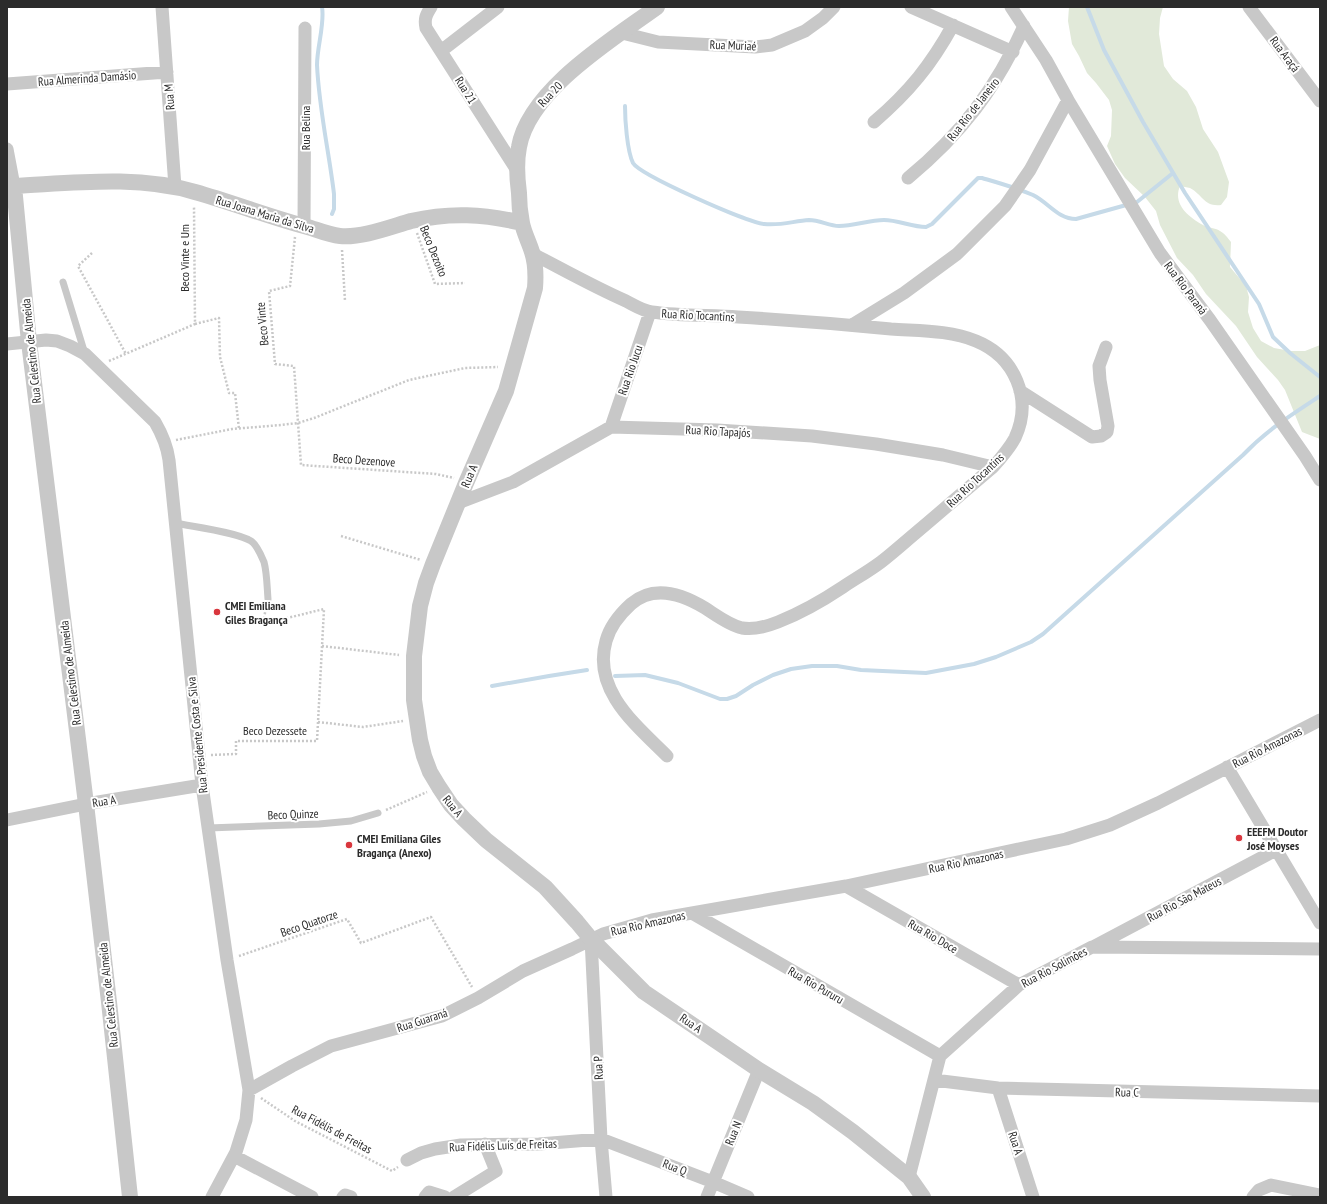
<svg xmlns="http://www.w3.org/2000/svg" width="1327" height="1204" font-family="'PT Sans Narrow',sans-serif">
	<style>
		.green { fill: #e1e9d9 }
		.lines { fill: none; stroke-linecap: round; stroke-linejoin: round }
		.stream { stroke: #c6dae8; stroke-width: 4 }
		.path { stroke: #c8c8c8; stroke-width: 2.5; stroke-dasharray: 2 2; stroke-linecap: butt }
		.service { stroke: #c8c8c8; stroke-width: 7 }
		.minor { stroke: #c8c8c8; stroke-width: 13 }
		.tertiary { stroke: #c8c8c8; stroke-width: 16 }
		.poi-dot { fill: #d9363d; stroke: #fff; stroke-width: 1.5 }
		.labels { text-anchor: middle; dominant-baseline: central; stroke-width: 4; stroke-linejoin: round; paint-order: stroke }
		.street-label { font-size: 12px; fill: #2b2b2b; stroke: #fff }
		.poi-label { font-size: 12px; font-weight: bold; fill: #2b2b2b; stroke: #fff; text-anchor: start }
	</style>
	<rect width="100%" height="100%" fill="#fff"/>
	<path class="green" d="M1069,7H1163L1160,18L1159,34L1164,66L1173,79L1187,91L1196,107L1203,129L1218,152L1229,182L1227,197L1221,205C1204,207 1203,195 1190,188C1187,187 1183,187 1180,186C1172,205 1190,218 1205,226C1210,228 1216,228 1220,231C1224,233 1228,238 1231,242L1230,267L1246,286L1249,297L1248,312L1253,328L1261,341L1274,348L1291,351H1305L1320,345V439L1302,432L1285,390L1278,380L1257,357L1236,326L1206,294L1193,275L1177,258L1160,225L1156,211L1145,197L1125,178L1115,164L1107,146L1111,136L1112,110L1109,100L1096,83L1087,73L1079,56L1072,44L1068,21Z"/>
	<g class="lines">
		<path class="stream" d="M322,7C325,23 317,47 317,65C319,109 329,152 334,194V209L332,214
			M1087,7L1104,50L1143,122L1185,193L1259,304L1273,337L1290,353L1320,377
			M625,106C625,119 627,151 633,163C640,175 746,222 764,224C780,226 794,221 809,220C820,220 829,226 839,226C854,226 869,220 884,220C898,220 912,227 926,227L932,224L978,178H982C999,183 1017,188 1033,195C1049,203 1058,219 1076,219L1137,202L1173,173
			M615,676L645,675L678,683L720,699H727L736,696L753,685L773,675L791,669L812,666H837L861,670L926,673L974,664L996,657L1031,642L1043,634L1243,455C1267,430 1291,415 1320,396
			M492,686L549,676L587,670"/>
		<path class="path" d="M417,233L435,284L465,283
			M295,237L290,286L269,291L275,364L294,366L301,465L436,474L454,478
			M342,250L345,301
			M92,253L78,266L126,354
			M195,324L219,318L220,357L229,393H235L239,429
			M109,361L195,324L194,206
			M176,440L232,429L281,425L298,423L314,418L409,380L465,368L498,367
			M341,536L421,560
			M322,646L399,655
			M318,722L363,727L403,721
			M211,755L236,754V741H317L324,609L263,624L266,607
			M386,810L427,792
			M239,956L347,919L361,943L431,917L472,987
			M261,1098L295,1121L392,1171L398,1167"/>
		<path class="service" d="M63,282L85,354
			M175,523C194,527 236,532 251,541C257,545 261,555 264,562C267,573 267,587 268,599
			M208,828L319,824L351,821L378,813"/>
		<path class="minor" d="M162,7L175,187
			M431,7C426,15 424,19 426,28L518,172
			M911,7L1013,52
			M1011,7L1046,60L1068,100L1160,253L1210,320L1305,456L1320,480
			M1249,7L1320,101
			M622,33L658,42L755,47L772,45L805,31L823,18L834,7
			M441,51L498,7
			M7,84L167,72
			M874,122C909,92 931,65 953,25
			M7,149L14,186H7
			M908,178C961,134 996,89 1024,26
			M304,227L305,28
			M533,254C564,270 594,287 626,301C634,305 643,311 652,312C680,316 709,315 738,317C789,320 840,324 891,329C919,331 950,330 976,341C1015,357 1033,399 1015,438C1009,449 1001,458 993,467C968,488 943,510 918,531C906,541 894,552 881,562C869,571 855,579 843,587C822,601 801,613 778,622C768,626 754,630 742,628C729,625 716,615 705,608C682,594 654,584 631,604C620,614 610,626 606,641C592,690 636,725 667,756
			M852,325L904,293L957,254L1005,206L1030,170L1068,100
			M7,344L46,340L57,341L70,346L85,354L155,422C162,434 167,445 169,460L202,785L227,960L249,1090L246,1120L236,1152L212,1197
			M1020,391L1092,437L1101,436L1107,432L1108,426L1100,380L1099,366L1106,347
			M611,427L650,312
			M458,503L513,482L611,427L717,430L812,436L876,444L943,455L993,467
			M1227,767L1320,923
			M7,820L86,804L202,785
			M846,886L1019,985
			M692,913L940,1056
			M591,939L601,1139L606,1197
			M1093,947L1276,850
			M934,1080L998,1088L1320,1096
			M998,1088L1033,1197
			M249,1090L292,1066L331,1046L442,1016L478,998L523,971L572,949L603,934L652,920L846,886L1066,839L1110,825L1158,803L1320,720
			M234,1156L312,1197
			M407,1160L421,1153L435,1149L461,1145L539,1144L601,1139L713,1182L748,1197
			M909,1177L940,1056L1019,985L1092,947L1320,949
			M343,1197L345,1195L351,1197
			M425,1197L429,1192L445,1197
			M454,1197L496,1171L485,1144
			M707,1197L759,1070
			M1253,1197L1259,1190L1271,1185L1320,1195"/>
		<path class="tertiary" d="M657,7C613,39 529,90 519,147C516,162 517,178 519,193C519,202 520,213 522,223C524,233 529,242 532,252C536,264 536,275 535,288L506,391L466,483L433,564L426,583L420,606L414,656V700L420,740L424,756L430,772L439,787L451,805L464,819L486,840L545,887L577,922L591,939L644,992L759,1070L813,1103L853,1132L909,1177L923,1197
			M130,1197L109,1002L86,804L29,342L14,186C74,183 137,175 195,192C234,203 272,218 311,228C320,231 330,235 340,236C362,238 390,227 411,221C450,212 484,214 522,223"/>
	</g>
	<g class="poi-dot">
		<circle cx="217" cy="612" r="4"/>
		<circle cx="1239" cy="838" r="4"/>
		<circle cx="349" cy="845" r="4"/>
	</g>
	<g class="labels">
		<g class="street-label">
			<text transform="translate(733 45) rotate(2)">Rua Muriaé</text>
			<text transform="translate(1285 54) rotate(53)">Rua Araçá</text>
			<text transform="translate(87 78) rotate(-4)">Rua Almerinda Damásio</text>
			<text transform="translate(466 90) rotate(58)">Rua 21</text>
			<text transform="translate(550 94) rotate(-47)">Rua 20</text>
			<text transform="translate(169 97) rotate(-94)">Rua M</text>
			<text transform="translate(973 109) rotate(-52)">Rua Rio de Janeiro</text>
			<text transform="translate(305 128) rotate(-90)">Rua Belina</text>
			<text transform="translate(265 214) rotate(17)">Rua Joana Maria da Silva</text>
			<text transform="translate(434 251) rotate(68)">Beco Dezoito</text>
			<text transform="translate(184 258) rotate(-90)">Beco Vinte e Um</text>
			<text transform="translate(1186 288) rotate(53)">Rua Rio Paraná</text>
			<text transform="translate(698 315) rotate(3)">Rua Rio Tocantins</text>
			<text transform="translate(262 324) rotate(-95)">Beco Vinte</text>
			<text transform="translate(31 351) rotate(-96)">Rua Celestino de Almeida</text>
			<text transform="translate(630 370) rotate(-71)">Rua Rio Jucu</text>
			<text transform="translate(718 431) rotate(3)">Rua Rio Tapajós</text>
			<text transform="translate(364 460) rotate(4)">Beco Dezenove</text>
			<text transform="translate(469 476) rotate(-67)">Rua A</text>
			<text transform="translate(975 480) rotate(-43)">Rua Rio Tocantins</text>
			<text transform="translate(70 673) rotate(-97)">Rua Celestino de Almeida</text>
			<text x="275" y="730">Beco Dezessete</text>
			<text transform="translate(197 735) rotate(-96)">Rua Presidente Costa e Silva</text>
			<text transform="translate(1267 747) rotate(-27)">Rua Rio Amazonas</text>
			<text transform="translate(104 801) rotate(-9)">Rua A</text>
			<text transform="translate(453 806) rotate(51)">Rua A</text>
			<text transform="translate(293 814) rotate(-2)">Beco Quinze</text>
			<text transform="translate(966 861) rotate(-12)">Rua Rio Amazonas</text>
			<text transform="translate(1184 899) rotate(-28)">Rua Rio São Mateus</text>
			<text transform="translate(309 923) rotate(-19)">Beco Quatorze</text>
			<text transform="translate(648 923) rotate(-13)">Rua Rio Amazonas</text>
			<text transform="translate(933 936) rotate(30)">Rua Rio Doce</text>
			<text transform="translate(1054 967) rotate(-28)">Rua Rio Solimões</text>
			<text transform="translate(816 985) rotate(30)">Rua Rio Pururu</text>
			<text transform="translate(108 995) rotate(-96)">Rua Celestino de Almeida</text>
			<text transform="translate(422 1020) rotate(-18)">Rua Guaraná</text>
			<text transform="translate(691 1023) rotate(34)">Rua A</text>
			<text transform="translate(598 1068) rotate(-93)">Rua P</text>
			<text transform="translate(1127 1092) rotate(1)">Rua C</text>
			<text transform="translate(332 1129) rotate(28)">Rua Fidélis de Freitas</text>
			<text transform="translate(733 1133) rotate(-68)">Rua N</text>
			<text transform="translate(1016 1143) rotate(72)">Rua A</text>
			<text transform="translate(503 1145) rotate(-2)">Rua Fidélis Luís de Freitas</text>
			<text transform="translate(675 1167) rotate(21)">Rua Q</text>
		</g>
		<g class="poi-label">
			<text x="225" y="605">CMEI Emiliana<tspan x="225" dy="14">Giles Bragança</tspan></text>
			<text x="1247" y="831">EEEFM Doutor<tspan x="1247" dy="14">José Moyses</tspan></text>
			<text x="357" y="838">CMEI Emiliana Giles<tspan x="357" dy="14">Bragança (Anexo)</tspan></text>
		</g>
	</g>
	<rect width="1327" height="1204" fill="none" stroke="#2b2b2b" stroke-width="16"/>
</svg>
